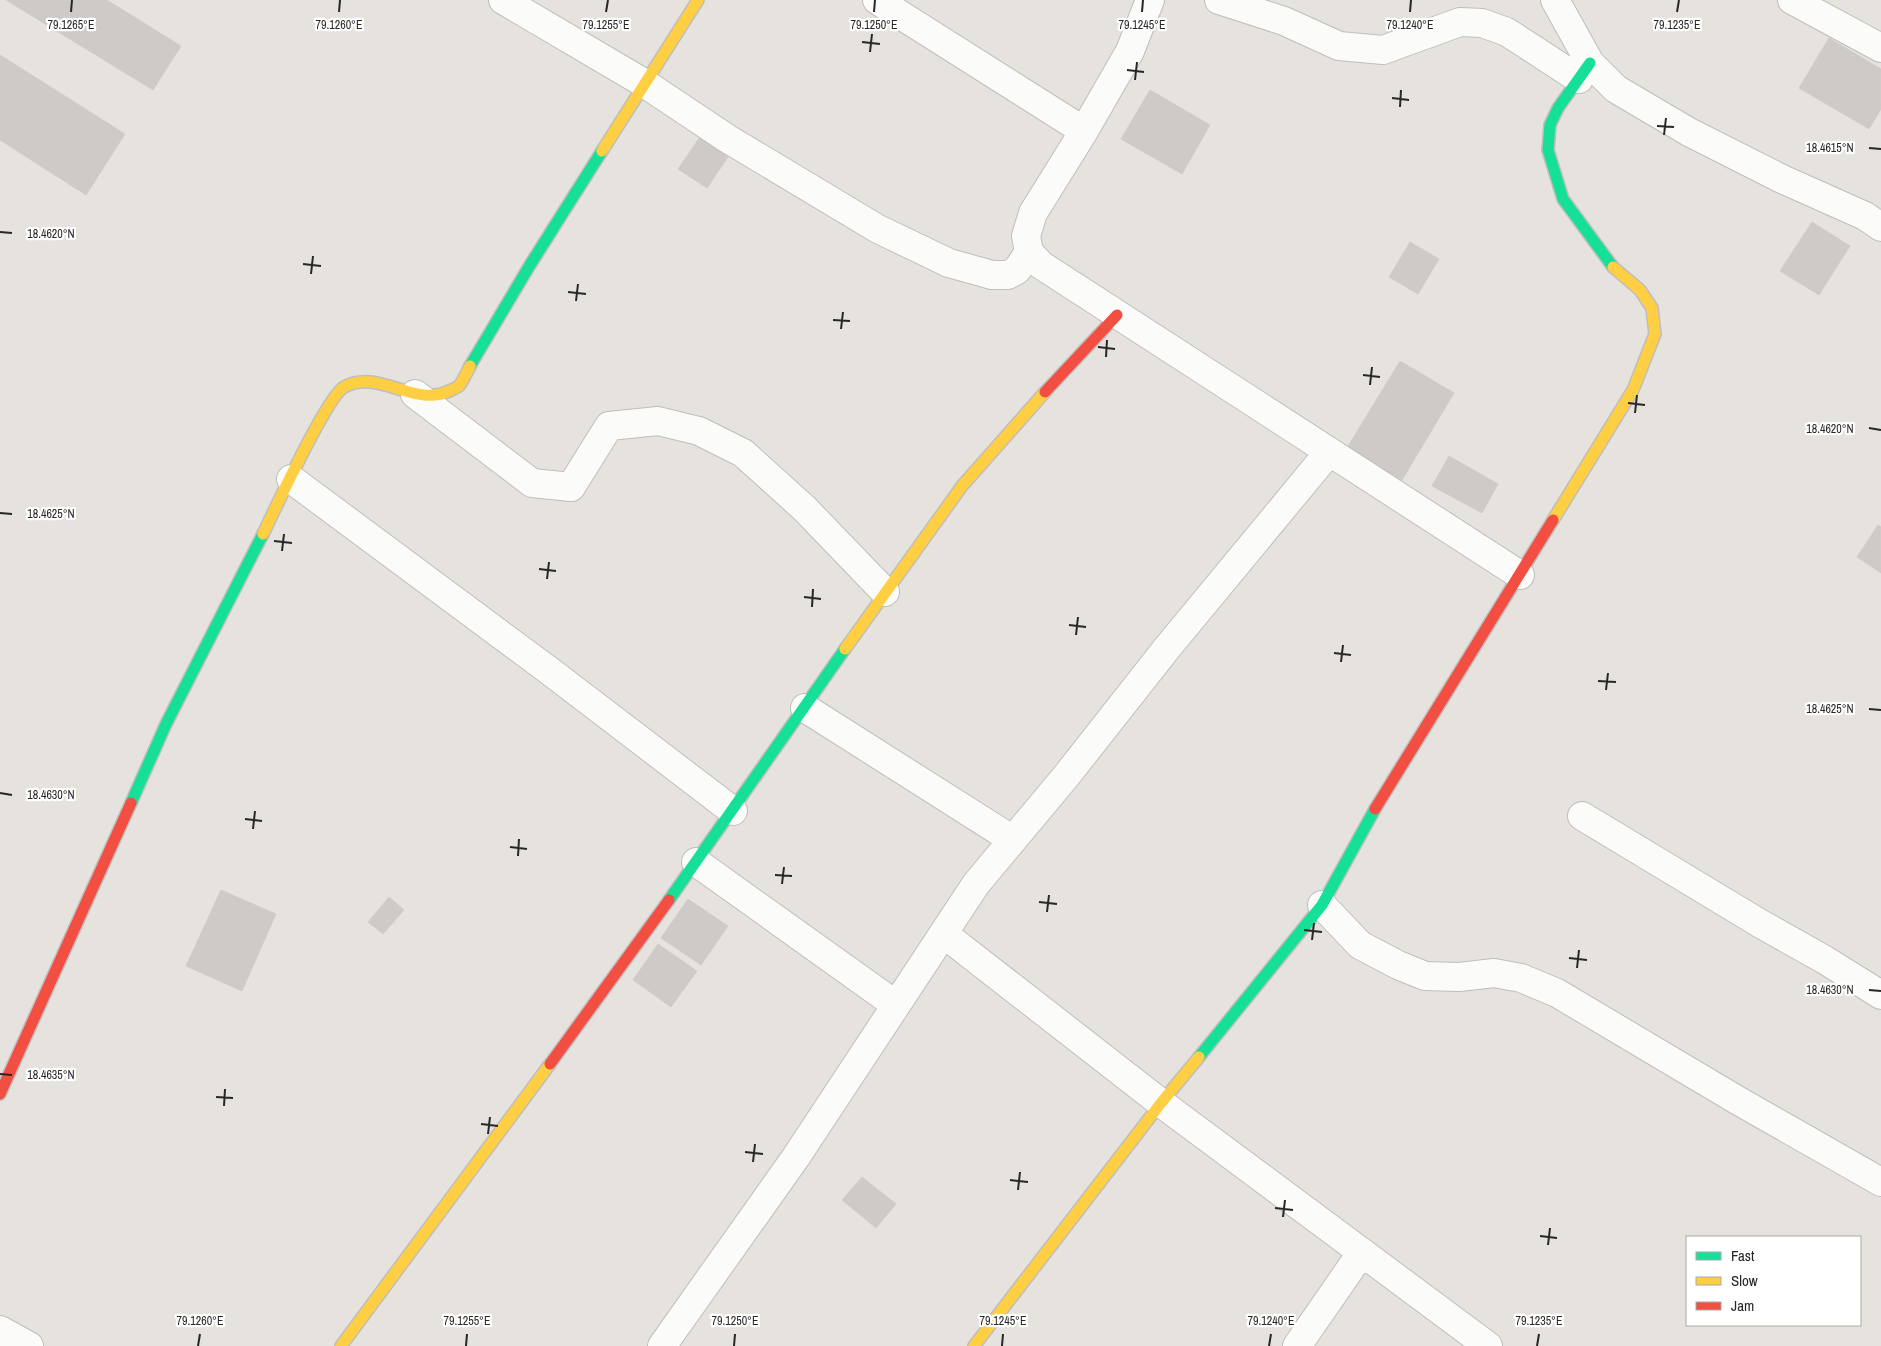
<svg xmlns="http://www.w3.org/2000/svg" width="1881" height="1346" font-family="'Archivo Narrow',sans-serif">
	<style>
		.building { fill: #cdcac7; stroke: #d1cec9 }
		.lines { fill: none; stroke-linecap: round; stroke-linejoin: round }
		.street-casing { stroke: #bfbebf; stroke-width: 30 }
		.fast-casing { stroke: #bfbebf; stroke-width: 14 }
		.slow-casing { stroke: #bfbebf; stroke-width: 14 }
		.jam-casing { stroke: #bfbebf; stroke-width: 14 }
		.street { stroke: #fbfbfa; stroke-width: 28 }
		.fast { stroke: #16e098; stroke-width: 11 }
		.slow { stroke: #ffcf43; stroke-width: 11 }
		.jam { stroke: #f24e42; stroke-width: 11 }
		.ticks { fill: none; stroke: #272727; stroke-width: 2 }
		.ticks-label { font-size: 12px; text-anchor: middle; fill: #272727; stroke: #fff; stroke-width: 4.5; stroke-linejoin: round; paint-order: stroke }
	</style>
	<rect width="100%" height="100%" fill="#e6e2dd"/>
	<path class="building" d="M6,0H107L181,46L153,90Z
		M1829,38L1881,69V109L1869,129L1799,88Z
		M0,55L125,134L86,195L0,140Z
		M1150,90L1210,125L1182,174L1121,139Z
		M700,137L728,157L707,188L678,169Z
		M1812,222L1850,246L1819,295L1780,271Z
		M1410,242L1439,259L1418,294L1389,277Z
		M1400,361L1454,393L1402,480L1347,448Z
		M1449,456L1498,484L1482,513L1432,486Z
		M1878,525L1881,527V573L1857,557Z
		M221,890L276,914L242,991L186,966Z
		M389,897L404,910L383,934L368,922Z
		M688,899L728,926L701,965L661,938Z
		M658,944L697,971L671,1007L633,980Z
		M862,1177L896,1204L876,1228L842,1200Z"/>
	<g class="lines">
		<defs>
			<path id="street" d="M503,0L644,83L728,139L878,229L949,263L992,275H1008L1017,270L1029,252
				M877,0L1084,131
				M1150,0L1130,51L1084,131L1033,213L1026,236L1029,252L1041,265L1520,575
				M1219,0L1284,21L1339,46L1383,50L1460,22L1482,23L1507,32L1579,79
				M1555,0L1590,63L1616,89L1689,132L1782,179L1865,216L1881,227
				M1792,0L1881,48
				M415,394L532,483L571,487L609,426L658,421L699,431L743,453L805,509L885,592
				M291,479L551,672L733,811
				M805,708L1013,840
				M1582,816L1761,924L1825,960L1881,995
				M696,862L896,1005
				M1322,905L1360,945L1398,965L1425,976L1459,977L1494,973L1521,978L1557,993L1737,1100L1881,1182
				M944,934L1161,1103L1488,1346
				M0,1330L29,1346
				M662,1346L796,1157L976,884L1067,775L1167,648L1329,452
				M1297,1346L1362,1252"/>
			<path id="fast" d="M1590,63L1558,108L1550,125L1548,150L1563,199L1613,267
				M470,366L530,265L602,151
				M131,803L166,724L263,534
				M669,900L845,649
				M1199,1057L1322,905L1375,809"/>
			<path id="slow" d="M602,151L698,0
				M1553,520L1633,390L1655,334L1652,308L1640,290L1613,267
				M263,534C275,509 327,397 344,387C378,368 415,408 449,391C452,390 456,388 459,386C463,381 467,372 470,366
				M845,649L962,486L1045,392
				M341,1346L550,1064
				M974,1346L1161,1103L1199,1057"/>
			<path id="jam" d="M1045,392L1117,315
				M1375,809L1553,520
				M550,1064L669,900
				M0,1094L131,803"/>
		</defs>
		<use href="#street" class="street-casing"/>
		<use href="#fast" class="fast-casing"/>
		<use href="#slow" class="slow-casing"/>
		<use href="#jam" class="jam-casing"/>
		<use href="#street" class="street"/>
		<use href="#fast" class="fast"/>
		<use href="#slow" class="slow"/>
		<use href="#jam" class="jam"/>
	</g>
	<path class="ticks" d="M71,12L72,0M339,12L340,0M606,12L608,0M874,12L875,0M1142,12L1143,0M1410,12L1411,0M1677,12L1679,0M862,42L880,44M870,52L872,34M1127,70L1144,72M1135,80L1137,62M1392,98L1409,100M1400,107L1401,90M1657,126L1674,127M1664,135L1666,118M1869,148L1881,149M0,232L12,233M303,264L321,266M311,274L313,256M568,292L586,294M576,301L578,284M833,320L850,321M841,329L843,312M1098,347L1115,349M1106,357L1107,340M1363,375L1380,377M1370,385L1372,367M1628,403L1645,405M1635,413L1637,395M1869,428L1881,430M0,513L12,514M274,541L292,543M282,551L284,534M539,569L556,571M547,579L549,562M804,597L821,599M812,607L813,589M1069,625L1086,627M1076,635L1078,617M1334,653L1351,655M1341,662L1343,645M1598,681L1616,682M1606,690L1608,673M1869,709L1881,710M0,793L12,795M245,819L262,821M253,829L255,811M510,847L527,849M518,856L519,839M775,875L792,876M782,884L784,867M1039,902L1057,904M1047,912L1049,895M1304,930L1322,932M1312,940L1314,923M1569,958L1587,960M1577,968L1579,950M1869,990L1881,991M0,1074L12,1075M216,1097L233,1098M224,1106L225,1089M481,1124L498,1126M488,1134L490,1117M745,1152L763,1154M753,1162L755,1144M1010,1180L1028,1182M1018,1190L1020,1172M1275,1208L1293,1210M1283,1217L1285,1200M1540,1236L1557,1238M1548,1245L1550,1228M198,1346L200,1334M466,1346L467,1334M734,1346L735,1334M1002,1346L1003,1334M1269,1346L1271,1334M1537,1346L1539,1334"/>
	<g class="ticks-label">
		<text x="71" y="29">79.1265°E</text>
		<text x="339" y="29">79.1260°E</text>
		<text x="606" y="29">79.1255°E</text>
		<text x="874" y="29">79.1250°E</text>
		<text x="1142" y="29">79.1245°E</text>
		<text x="1410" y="29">79.1240°E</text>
		<text x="1677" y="29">79.1235°E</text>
		<text x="1830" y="152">18.4615°N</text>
		<text x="51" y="238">18.4620°N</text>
		<text x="1830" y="433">18.4620°N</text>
		<text x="51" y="518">18.4625°N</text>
		<text x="1830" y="713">18.4625°N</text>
		<text x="51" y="799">18.4630°N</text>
		<text x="1830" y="994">18.4630°N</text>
		<text x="51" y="1079">18.4635°N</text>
		<text x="200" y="1325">79.1260°E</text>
		<text x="467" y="1325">79.1255°E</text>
		<text x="735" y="1325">79.1250°E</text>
		<text x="1003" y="1325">79.1245°E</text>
		<text x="1271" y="1325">79.1240°E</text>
		<text x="1539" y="1325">79.1235°E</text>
	</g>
	<rect x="1686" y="1236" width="175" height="90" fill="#ffffff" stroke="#a9a9a9"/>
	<rect x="1696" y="1252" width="25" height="8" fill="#16e098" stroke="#a9a9a9"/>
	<text x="1731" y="1261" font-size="15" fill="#272727">Fast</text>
	<rect x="1696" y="1277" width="25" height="8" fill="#ffcf43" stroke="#a9a9a9"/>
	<text x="1731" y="1286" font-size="15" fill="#272727">Slow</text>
	<rect x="1696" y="1302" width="25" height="8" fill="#f24e42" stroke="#a9a9a9"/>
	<text x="1731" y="1311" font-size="15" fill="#272727">Jam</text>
</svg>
